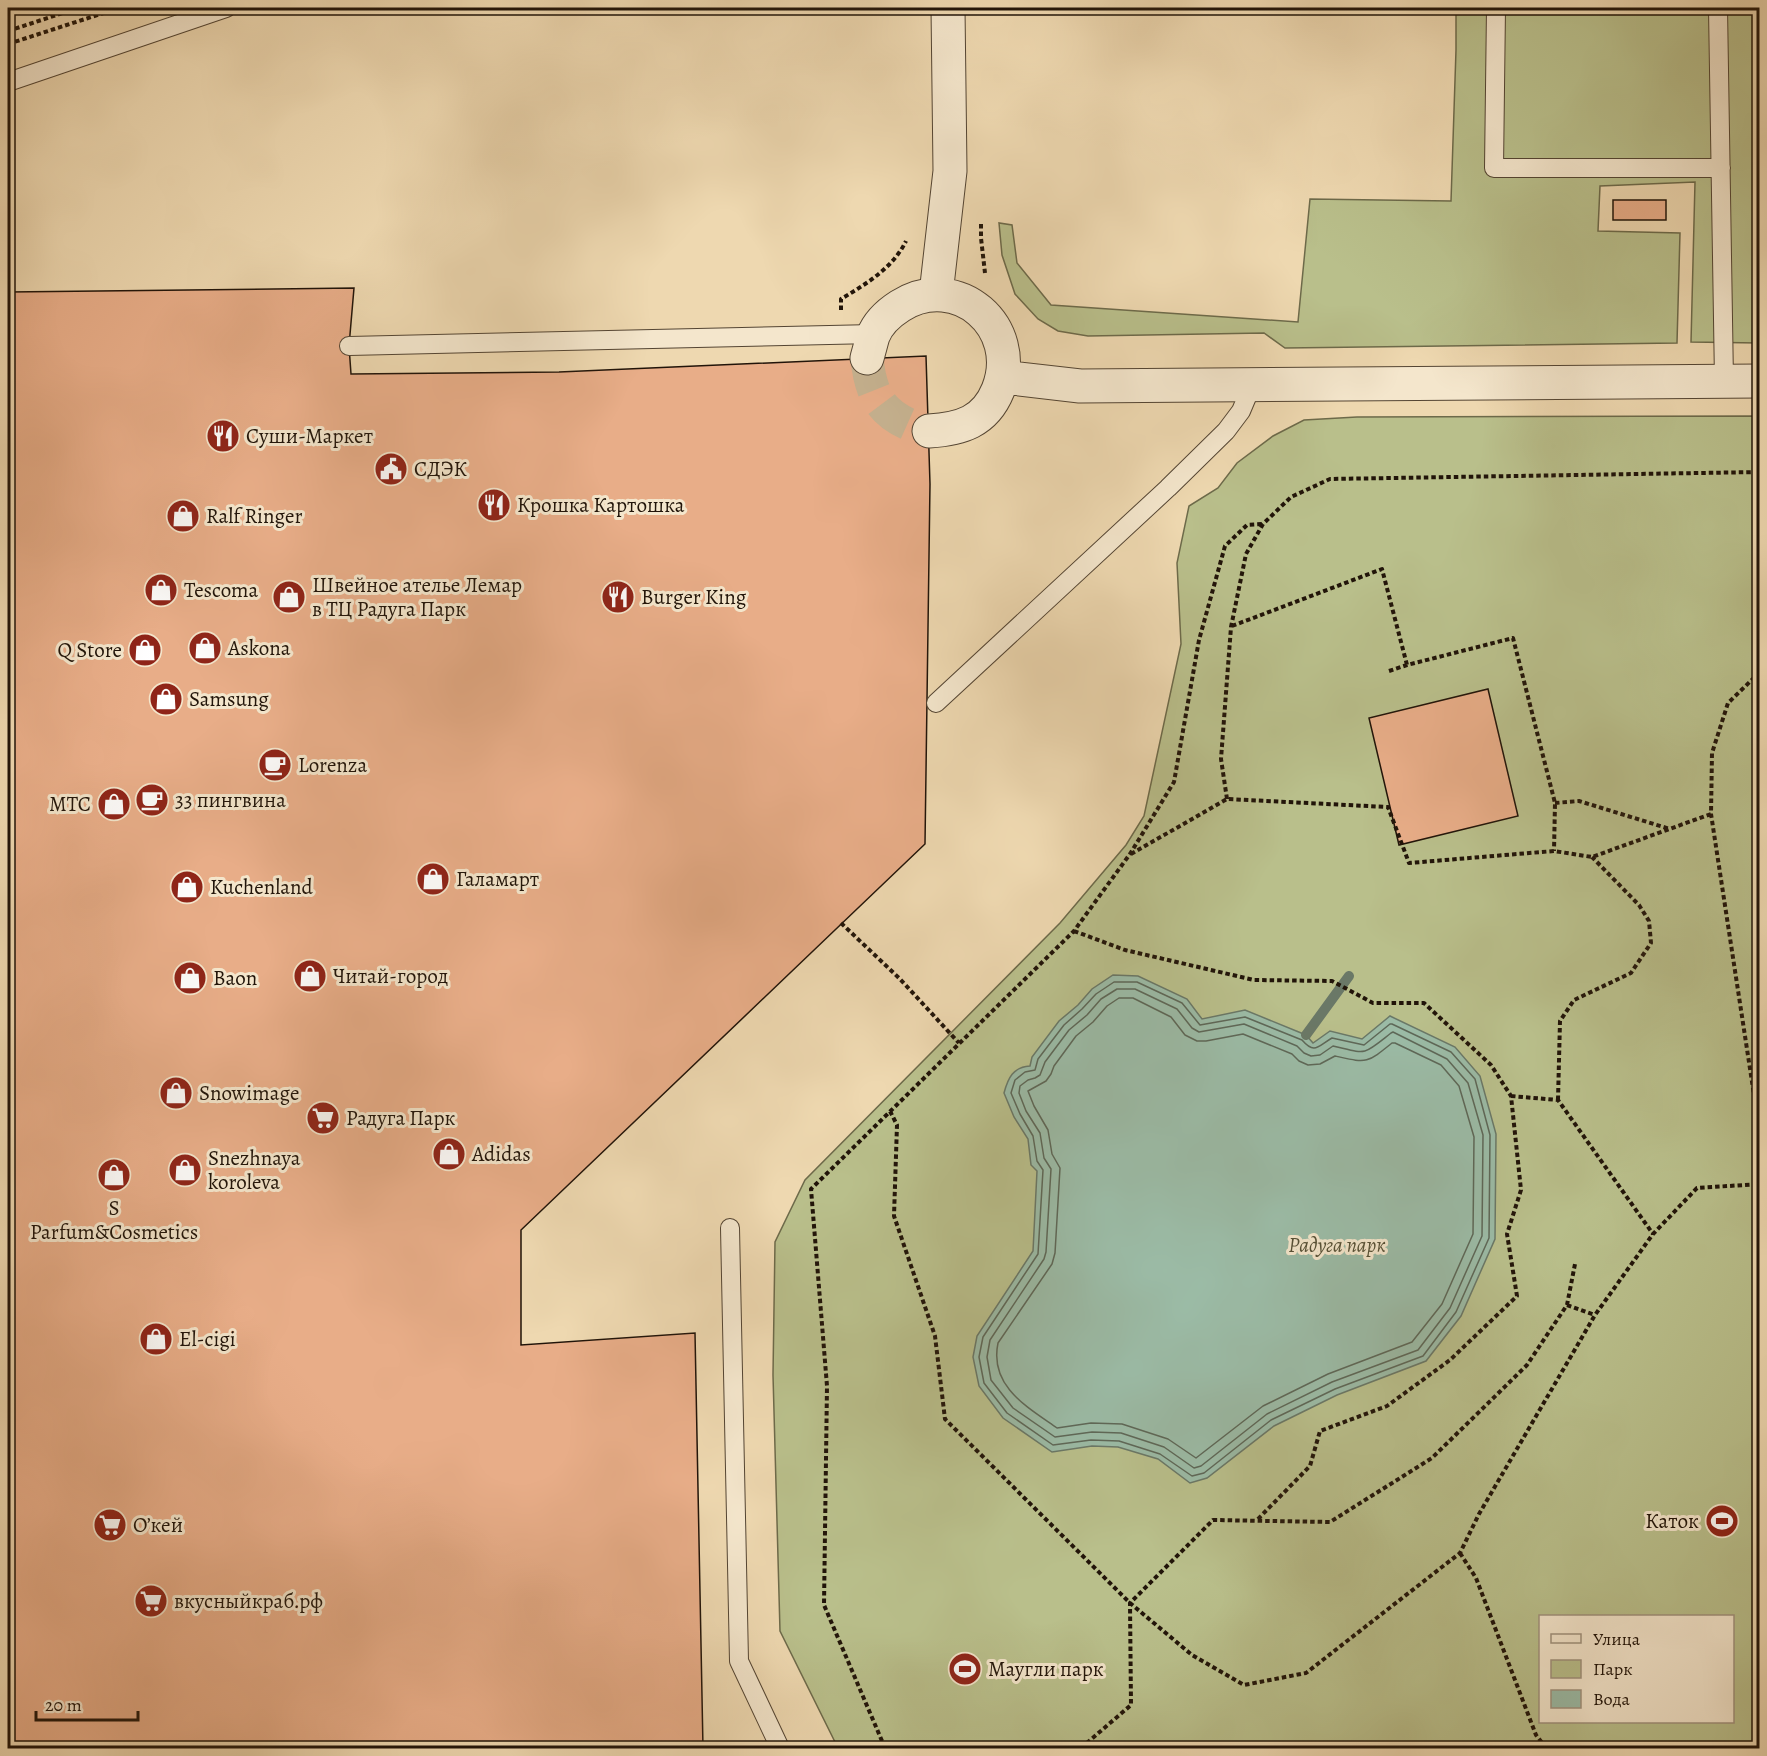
<svg xmlns="http://www.w3.org/2000/svg" width="1767" height="1756" font-family="Alegreya,serif">
	<style>
		.green { fill: #b9bf8b; stroke: #6d6a4a; stroke-width: 1.5; fill-rule: evenodd }
		.water { fill: #9bbba6; stroke: #6a7867; stroke-width: 1.5 }
		.lines { fill: none; stroke-linecap: round; stroke-linejoin: round }
		.shore { stroke: #5e6858; stroke-width: 1.5 }
		.stream { stroke: #6a7867; stroke-width: 10 }
		.building { fill: #e8ad88; stroke: #211409; stroke-width: 1.5 }
		.minor-tunnel { stroke: #c5b18f; stroke-width: 33; stroke-dasharray: 33 16; stroke-linecap: butt }
		.service-casing { stroke: #544533; stroke-width: 20 }
		.minor-casing { stroke: #544533; stroke-width: 35 }
		.path { stroke: #211409; stroke-width: 4; stroke-dasharray: 4.5 3; stroke-linecap: butt }
		.service { stroke: #f4e6cc; stroke-width: 18 }
		.minor { stroke: #f4e6cc; stroke-width: 33 }
		.tram { stroke: #211409; stroke-width: 1.5 }
		.labels { text-anchor: middle; dominant-baseline: central; stroke-width: 6; stroke-linejoin: round; paint-order: stroke }
		.poi-label { font-size: 21px; fill: #211409; stroke: #f4e6cc; text-anchor: start }
		.park-label { font-size: 21px; font-style: italic; fill: #565036; stroke: #f4e6cc }
	</style>
	<rect width="100%" height="100%" fill="#eed8b0"/>
	<filter id="stains"><feTurbulence type="fractalNoise" baseFrequency=".00333" numOctaves="4"/><feColorMatrix values="0 0 0 0 .2 0 0 0 0 .09 0 0 0 0 .02 0 0 0 .5 -.17"/></filter>
	<radialGradient id="worn" r=".72"><stop offset=".6" stop-color="#630" stop-opacity="0"/><stop offset="1" stop-color="#630" stop-opacity=".3"/></radialGradient>
	<path class="green" d="M1456,8H1759V343L1691,342L1695,182L1600,186L1598,231L1680,233L1677,343L1285,348L1264,333L1088,336L1058,331L1038,319L1015,294L1002,255L999,223L1012,225L1017,263L1051,305L1298,322L1310,199L1451,201L1456,50Z
		M1759,416V1748H838L780,1631L773,1375L775,1242L805,1180L1060,923L1126,845L1144,816L1181,644L1177,563L1189,506L1218,488L1237,463L1273,436L1304,420L1357,417ZM1540,1616H1732V1722H1540Z"/>
	<path class="water" d="M1113,975L1138,976L1187,999L1202,1019L1245,1010L1306,1035L1313,1043L1330,1031L1362,1039L1390,1016L1455,1047L1480,1076L1496,1134L1495,1239L1461,1316L1426,1361L1337,1395L1274,1426L1207,1478L1190,1483L1158,1459L1118,1447L1092,1446L1052,1452L1003,1418L979,1386L973,1357L977,1336L1033,1251L1037,1171L1031,1165L1028,1139L1014,1117L1004,1093C1008,1078 1013,1067 1030,1066L1032,1057L1059,1021L1078,1005L1092,989Z"/>
	<g class="lines">
		<path class="shore" d="M1114,982H1137L1182,1003L1200,1025L1245,1017L1302,1040C1315,1055 1318,1046 1332,1038L1364,1045L1390,1024H1392L1451,1052L1475,1079L1490,1135L1489,1238L1456,1312L1423,1356L1335,1389L1271,1420L1204,1473L1192,1476L1160,1454L1119,1441L1091,1440L1053,1445L1007,1413L984,1383L979,1357L983,1337L1038,1254L1043,1170L1037,1161L1033,1136L1020,1114L1011,1093L1015,1080L1025,1072L1035,1070L1038,1059L1064,1025L1082,1009L1096,994Z
			M1117,989H1135L1177,1009L1192,1028L1199,1032L1244,1024L1297,1046L1304,1053L1311,1056L1320,1055L1333,1046C1368,1054 1362,1056 1391,1033L1393,1032L1447,1059L1468,1083L1483,1135L1482,1236L1450,1308L1418,1350L1332,1382L1267,1414L1201,1466L1194,1468L1164,1447L1121,1433L1092,1432L1055,1437L1013,1408L991,1380L987,1357L990,1340L1044,1259L1046,1252L1051,1169L1044,1158L1040,1133L1026,1111L1019,1093L1020,1086L1028,1080L1035,1078L1040,1075L1045,1062L1069,1030L1087,1015L1101,999Z
			M1119,998H1133L1171,1017L1185,1035L1197,1041H1206L1243,1034L1292,1054L1299,1061L1308,1065L1320,1064L1335,1056C1367,1063 1366,1064 1392,1043H1395L1441,1065L1459,1086L1474,1137L1473,1234L1442,1304L1412,1342L1328,1374L1263,1406L1196,1458L1168,1439L1122,1424L1091,1423L1057,1428C1027,1407 989,1386 998,1343L1052,1264L1055,1253L1060,1168L1052,1154L1048,1130L1034,1106L1028,1091L1046,1081L1051,1074L1054,1066L1076,1036L1093,1022L1107,1006Z"/>
		<path class="stream" d="M1306,1035L1349,976"/>
	</g>
	<path class="building" d="M1613,200H1666V220H1613Z
		M354,288L349,346L351,374L559,372L926,356L930,484L925,844L521,1230V1345L695,1333L703,1748H8V292Z
		M1488,689L1518,816L1399,845L1369,718Z"/>
	<g class="lines">
		<path class="minor-tunnel" d="M867,358C871,402 887,420 929,431"/>
		<defs>
			<path id="service" d="M1496,8L1494,168H1721
				M1718,8L1724,381
				M8,82L226,8
				M349,346L874,334
				M936,703L1168,488L1226,431L1241,411L1252,385
				M730,1228L739,1661L780,1748"/>
			<path id="minor" d="M936,294L950,171L948,8
				M867,358C869,351 871,343 873,336C878,323 889,313 900,306C957,270 1023,327 998,390C985,422 961,429 929,431
				M1003,377L1080,386L1760,381"/>
		</defs>
		<use href="#service" class="service-casing"/>
		<use href="#minor" class="minor-casing"/>
		<path class="path" d="M8,31L78,8
			M8,44L119,8
			M981,224V238L985,273
			M841,310V299C866,284 893,268 906,241
			M1232,626L1382,569L1407,665
			M1389,671L1407,665L1513,638L1555,803L1554,851
			M1760,672L1728,703L1712,753L1711,814L1760,1134
			M1227,799L1221,759L1231,627L1246,554L1263,524L1291,497L1330,479L1760,472
			M1555,803L1579,801L1670,829
			M1131,854L1227,799L1388,807L1409,863L1554,851L1592,857L1711,814
			M841,923L899,978L959,1043
			M1074,931L1125,950L1254,980L1332,981L1373,1003H1424L1491,1065L1511,1096L1521,1190L1507,1234L1517,1296L1450,1360L1387,1406L1320,1431L1310,1466L1256,1521
			M1511,1096L1558,1100L1653,1234
			M1558,1100L1560,1021L1574,1000L1631,973L1651,943L1649,921L1639,905L1592,857
			M890,1111L897,1125L894,1216L935,1336L945,1419L1130,1603L1192,1655L1244,1685L1306,1673L1460,1553L1479,1514L1595,1315L1653,1234L1697,1188L1760,1184
			M1567,1305L1595,1315
			M1460,1553L1476,1578L1536,1735L1546,1748
			M885,1748L824,1605L827,1386L811,1189L1074,931L1130,854L1174,782L1199,640L1225,546L1247,525L1263,524
			M1081,1748L1131,1705L1130,1603L1213,1520L1330,1522L1432,1458L1527,1365L1567,1305L1575,1264"/>
		<use href="#service" class="service"/>
		<use href="#minor" class="minor"/>
		<path class="tram" d="M8,8H9"/>
	</g>
	<defs>
		<symbol id="restaurant-disc" viewBox="-11 -11 22 22"><circle r="9.5" fill="#8f2418" stroke="#f4e6cc"/><path d="M-5-6h1v4h1v-4h1v4h1v-4h1v5L-1.5 .5V6h-2V.5L-5-1ZM5-6V6H3V1.5H1.5Q1.5-4 5-6Z" fill="#fff"/></symbol>
		<symbol id="civic-disc" viewBox="-11 -11 22 22"><circle r="9.5" fill="#8f2418" stroke="#f4e6cc"/><path d="M-.6-6.5H3V-4.5H.6V-3L4-1V1h2V6H-6V1h2V-1L-.6-3ZM-1.2 2.5V6h2.4V2.5Z" fill="#fff"/></symbol>
		<symbol id="shop-disc" viewBox="-11 -11 22 22"><circle r="9.5" fill="#8f2418" stroke="#f4e6cc"/><path d="M-5-2.5h2.3a2.7 3.5 0 0 1 5.4 0H5L5.5 6h-11ZM-1.5-2.5h3a1.5 2.3 0 0 0-3 0Z" fill="#fff"/></symbol>
		<symbol id="cafe-disc" viewBox="-11 -11 22 22"><circle r="9.5" fill="#8f2418" stroke="#f4e6cc"/><path d="M-5.5-4.5H6V0H3Q3 3.5 0 3.5H-2.5Q-5.5 3.5-5.5 0ZM3-3.2v2h1.7v-2ZM-6 4.5H4V6H-6Z" fill="#fff"/></symbol>
		<symbol id="supermarket-disc" viewBox="-11 -11 22 22"><circle r="9.5" fill="#8f2418" stroke="#f4e6cc"/><path d="M-6-5.5h2.5l.6 2H6L4.5 2H-2.5L-4.4-4H-6ZM-1.5 3.2a1.3 1.3 0 1 0 .1 0ZM3 3.2a1.3 1.3 0 1 0 .1 0Z" fill="#fff"/></symbol>
		<symbol id="stadium-disc" viewBox="-11 -11 22 22"><circle r="9.5" fill="#8f2418" stroke="#f4e6cc"/><path d="M0-5a6.5 5 0 1 0 0 10a6.5 5 0 1 0 0-10ZM-3.5-1.8h7v3.6h-7Z" fill="#fff"/></symbol>
	</defs>
	<g fill-rule="evenodd">
		<use href="#restaurant-disc" x="204" y="417" width="38" height="38"/>
		<use href="#civic-disc" x="372" y="450" width="38" height="38"/>
		<use href="#restaurant-disc" x="475" y="486" width="38" height="38"/>
		<use href="#shop-disc" x="164" y="497" width="38" height="38"/>
		<use href="#shop-disc" x="142" y="571" width="38" height="38"/>
		<use href="#shop-disc" x="270" y="578" width="38" height="38"/>
		<use href="#restaurant-disc" x="599" y="578" width="38" height="38"/>
		<use href="#shop-disc" x="186" y="629" width="38" height="38"/>
		<use href="#shop-disc" x="126" y="631" width="38" height="38"/>
		<use href="#shop-disc" x="147" y="680" width="38" height="38"/>
		<use href="#cafe-disc" x="256" y="746" width="38" height="38"/>
		<use href="#cafe-disc" x="133" y="781" width="38" height="38"/>
		<use href="#shop-disc" x="95" y="785" width="38" height="38"/>
		<use href="#shop-disc" x="414" y="860" width="38" height="38"/>
		<use href="#shop-disc" x="168" y="868" width="38" height="38"/>
		<use href="#shop-disc" x="291" y="957" width="38" height="38"/>
		<use href="#shop-disc" x="171" y="959" width="38" height="38"/>
		<use href="#shop-disc" x="157" y="1074" width="38" height="38"/>
		<use href="#supermarket-disc" x="304" y="1099" width="38" height="38"/>
		<use href="#shop-disc" x="430" y="1135" width="38" height="38"/>
		<use href="#shop-disc" x="166" y="1151" width="38" height="38"/>
		<use href="#shop-disc" x="95" y="1156" width="38" height="38"/>
		<use href="#shop-disc" x="137" y="1320" width="38" height="38"/>
		<use href="#stadium-disc" x="1703" y="1502" width="38" height="38"/>
		<use href="#supermarket-disc" x="91" y="1506" width="38" height="38"/>
		<use href="#supermarket-disc" x="132" y="1582" width="38" height="38"/>
		<use href="#stadium-disc" x="946" y="1650" width="38" height="38"/>
	</g>
	<g class="labels">
		<g class="poi-label">
			<text x="246" y="436">Суши-Маркет</text>
			<text x="414" y="469">СДЭК</text>
			<text x="517" y="505">Крошка Картошка</text>
			<text x="206" y="516">Ralf Ringer</text>
			<text x="312" y="585">Швейное ателье Лемар<tspan x="312" dy="24">в ТЦ Радуга Парк</tspan></text>
			<text x="184" y="590">Tescoma</text>
			<text x="641" y="597">Burger King</text>
			<text x="228" y="648">Askona</text>
			<text x="122" y="650" text-anchor="end">Q Store</text>
			<text x="189" y="699">Samsung</text>
			<text x="298" y="765">Lorenza</text>
			<text x="175" y="800">33 пингвина</text>
			<text x="91" y="804" text-anchor="end">МТС</text>
			<text x="456" y="879">Галамарт</text>
			<text x="210" y="887">Kuchenland</text>
			<text x="333" y="976">Читай-город</text>
			<text x="213" y="978">Baon</text>
			<text x="199" y="1093">Snowimage</text>
			<text x="346" y="1118">Радуга Парк</text>
			<text x="472" y="1154">Adidas</text>
			<text x="208" y="1158">Snezhnaya<tspan x="208" dy="24">koroleva</tspan></text>
			<text x="114" y="1208" text-anchor="middle">S<tspan x="114" dy="24">Parfum&amp;Cosmetics</tspan></text>
			<text x="179" y="1339">El-cigi</text>
			<text x="1699" y="1521" text-anchor="end">Каток</text>
			<text x="133" y="1525">О’кей</text>
			<text x="174" y="1601">вкусныйкраб.рф</text>
			<text x="988" y="1669">Маугли парк</text>
		</g>
		<g class="park-label">
			<text x="1337" y="1245">Радуга парк</text>
		</g>
	</g>
	<rect width="1767" height="1756" fill="none" stroke="#eed8b0" stroke-width="30"/>
	<rect x="9" y="9" width="1749" height="1738" fill="none" stroke="#211409" stroke-width="3"/>
	<rect x="15" y="15" width="1737" height="1726" fill="none" stroke="#211409" stroke-width="1.5"/>
	<rect x="1539" y="1615" width="195" height="108" fill="#f4e6cc" stroke="#a0927e" stroke-width="1.5"/>
	<rect x="1551" y="1634" width="30" height="9" fill="#f4e6cc" stroke="#a0927e" stroke-width="1.5"/>
	<text x="1593" y="1645" font-size="18" fill="#211409">Улица</text>
	<rect x="1551" y="1660" width="30" height="18" fill="#b9bf8b" stroke="#a0927e" stroke-width="1.5"/>
	<text x="1593" y="1675" font-size="18" fill="#211409">Парк</text>
	<rect x="1551" y="1690" width="30" height="18" fill="#9bbba6" stroke="#a0927e" stroke-width="1.5"/>
	<text x="1593" y="1705" font-size="18" fill="#211409">Вода</text>
	<path d="M36 1711v9h102v-9" fill="none" stroke="#211409" stroke-width="3"/>
	<text x="45" y="1711" font-size="18" fill="#211409" stroke="#f4e6cc" stroke-width="4.5" paint-order="stroke">20 m</text>
	<rect width="100%" height="100%" filter="url(#stains)"/>
	<rect width="100%" height="100%" fill="url(#worn)"/>
</svg>
